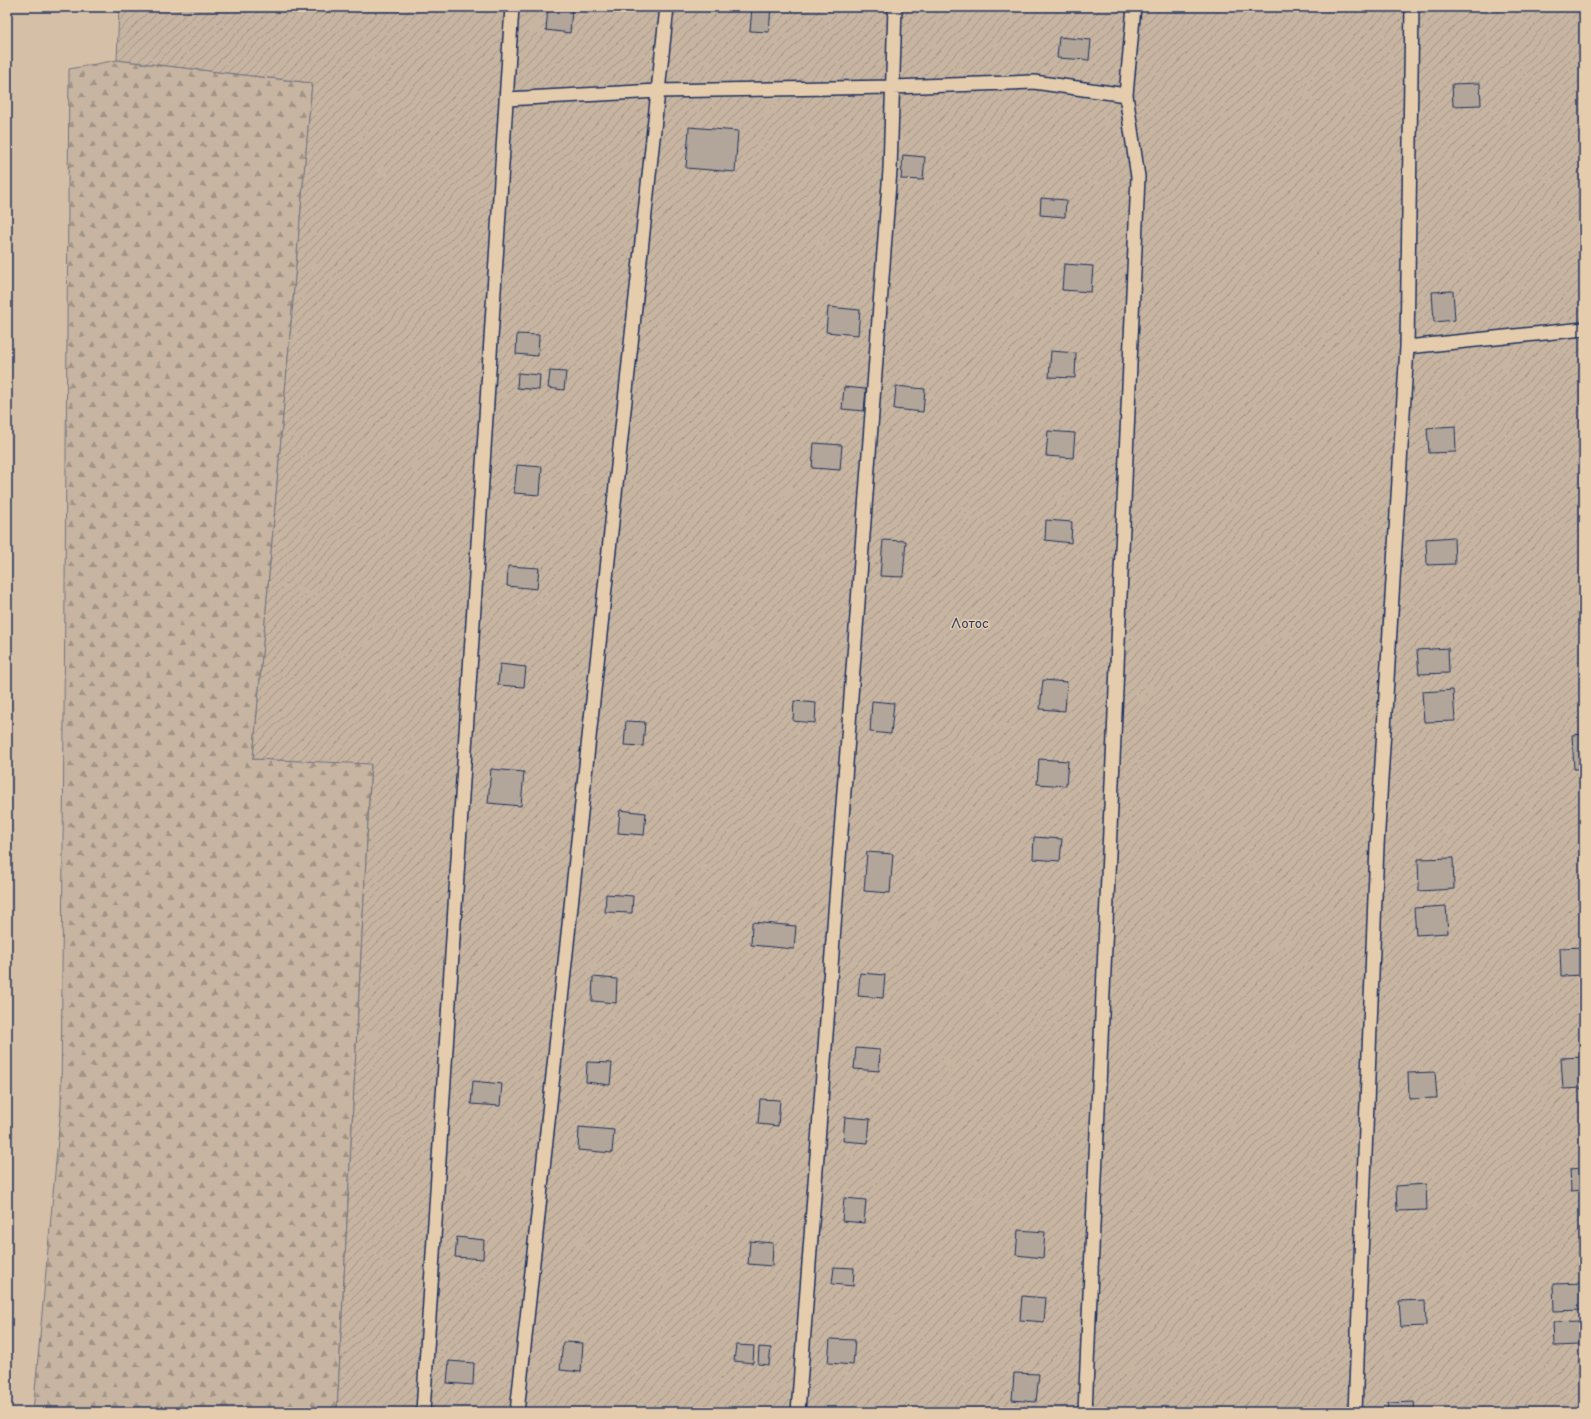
<svg xmlns="http://www.w3.org/2000/svg" width="1591" height="1419" font-family="'Playpen Sans',sans-serif">
	<style>
		.built { fill: #d5c0a7 }
		.forest { fill: url(#forest-firs); stroke: #717280 }
		.garden { fill: url(#garden-furrows); stroke: #717280 }
		.building { fill: #b2a599; stroke: #1b2f5e }
		.lines { fill: none; stroke-linecap: round; stroke-linejoin: round }
		.service-casing { stroke: #1b2f5e; stroke-width: 16 }
		.service { stroke: #e4ccad; stroke-width: 13 }
		.labels { text-anchor: middle; dominant-baseline: central; stroke-width: 3; stroke-linejoin: round; paint-order: stroke }
		.park-label { font-size: 13px; fill: #2c3c65; stroke: #e4ccad }
	</style>
	<defs>
		<pattern id="forest-firs" width="22" height="20" patternUnits="userSpaceOnUse"><rect width="22" height="20" fill="#c7b5a1"/><path d="M5 1l3.5 6h-7zM16 11l3.5 6h-7z" fill="#a19486"/></pattern>
		<pattern id="garden-furrows" width="10" height="10" patternUnits="userSpaceOnUse"><rect width="10" height="10" fill="#c7b5a1"/><path d="M-1 1l2-2M0 10L10 0M9 11l2-2" fill="none" stroke="#a19486"/></pattern>
	</defs>
	<rect width="100%" height="100%" fill="#e4ccad"/>
	<filter id="ink" filterUnits="userSpaceOnUse"><feTurbulence type="fractalNoise" baseFrequency=".025" numOctaves="2"/><feDisplacementMap in="SourceGraphic" scale="8" xChannelSelector="R" yChannelSelector="G"/><feConvolveMatrix kernelMatrix="1 2 1 2 8 2 1 2 1" color-interpolation-filters="sRGB"/></filter>
	<g filter="url(#ink)">
		<path class="built" d="M7,7H118L117,60L69,69L61,1107L33,1412H7Z"/>
		<path class="forest" d="M117,60L312,83L253,759L371,763L337,1412H33L61,1107L69,69Z"/>
		<path class="garden" d="M119,7H1584V1412H337L371,764L253,759L312,83L117,60Z"/>
		<path class="building" d="M548,7L572,9L570,33L546,30Z
			M752,7H771L769,32L750,31Z
			M1059,37L1091,40L1089,60L1057,58Z
			M1480,83L1481,105L1453,106L1452,84Z
			M689,127L738,131L735,172L686,168Z
			M903,155L925,157L923,180L901,179Z
			M1041,198L1066,200L1065,217L1040,215Z
			M1064,264L1093,266L1091,292L1062,290Z
			M1453,291L1455,320L1434,322L1432,292Z
			M828,307L860,310L858,335L826,332Z
			M517,334L539,335L538,356L516,354Z
			M1051,351L1076,353L1075,378L1049,377Z
			M550,371L566,372L564,390L548,388Z
			M518,373L540,375L539,390L517,388Z
			M896,386L925,389L923,412L894,409Z
			M844,387L866,389L864,411L842,409Z
			M1455,426L1456,452L1429,453L1427,428Z
			M1048,431L1075,433L1073,458L1046,456Z
			M814,443L842,445L840,470L812,468Z
			M517,465L542,467L540,495L514,493Z
			M1046,520L1072,522L1071,543L1045,540Z
			M1454,537L1455,564L1427,565L1426,539Z
			M883,540L906,541L903,577L880,576Z
			M508,566L539,568L537,589L507,586Z
			M1448,648L1449,673L1419,674L1417,650Z
			M500,664L526,667L524,687L498,685Z
			M1043,680L1067,682L1065,711L1040,709Z
			M1453,690L1455,721L1424,722L1422,692Z
			M794,701L816,703L815,723L793,721Z
			M872,701L894,703L891,734L870,732Z
			M626,721L645,722L643,746L624,745Z
			M1584,734V769H1574L1572,735Z
			M1039,759L1068,761L1066,786L1037,784Z
			M491,769L524,772L521,806L488,803Z
			M620,810L646,813L644,835L618,833Z
			M1034,837L1062,839L1060,861L1033,859Z
			M867,852L893,854L890,893L864,891Z
			M1453,858L1454,889L1419,891L1418,859Z
			M606,894L633,896L632,913L605,912Z
			M1446,906L1448,933L1416,935L1414,908Z
			M752,922L796,926L794,949L751,945Z
			M1584,947V975L1561,976L1560,948Z
			M860,973L885,975L883,998L858,996Z
			M593,977L617,979L616,1003L592,1001Z
			M856,1048L880,1050L879,1071L854,1069Z
			M1584,1057V1088L1563,1089L1561,1058Z
			M587,1062L612,1063L610,1085L586,1082Z
			M1435,1072L1437,1098L1409,1099L1408,1073Z
			M473,1081L502,1084L500,1106L471,1104Z
			M760,1099L780,1100L778,1126L758,1124Z
			M845,1117L870,1119L868,1143L843,1141Z
			M579,1127L614,1130L612,1153L578,1150Z
			M1584,1168V1190L1571,1191L1570,1169Z
			M1426,1184L1427,1210L1397,1211L1396,1186Z
			M844,1198L866,1200L864,1223L842,1221Z
			M1018,1230L1045,1232L1043,1258L1016,1255Z
			M457,1237L484,1240L483,1259L455,1257Z
			M750,1241L773,1243L772,1266L748,1264Z
			M834,1267L854,1268L853,1286L832,1284Z
			M1584,1283V1310L1554,1311L1553,1284Z
			M1022,1296L1046,1298L1044,1322L1020,1320Z
			M1425,1300L1426,1326L1401,1327L1399,1301Z
			M1579,1321L1580,1345L1554,1346L1553,1322Z
			M830,1339L855,1340L853,1365L828,1363Z
			M563,1342L583,1343L581,1372L560,1370Z
			M736,1345L754,1346L753,1363L734,1361Z
			M759,1347L771,1348L769,1365L758,1364Z
			M449,1361L474,1363L473,1385L447,1383Z
			M1014,1373L1039,1374L1036,1402L1012,1400Z
			M1414,1402L1415,1412H1389L1388,1403Z"/>
		<g class="lines">
			<defs>
				<path id="service" d="M506,99L658,91L892,87L1034,82L1126,95
					M1407,347L1584,329
					M423,1412L512,7
					M517,1412L667,7
					M798,1412L890,170L895,7
					M1085,1412L1138,177L1126,95L1134,7
					M1355,1412L1377,846L1407,347L1412,7"/>
			</defs>
			<use href="#service" class="service-casing"/>
			<use href="#service" class="service"/>
		</g>
	</g>
	<g class="labels">
		<g class="park-label">
			<text x="970" y="622">Лотос</text>
		</g>
	</g>
	<rect width="1591" height="1419" fill="none" stroke="#e4ccad" stroke-width="24"/>
	<rect x="12" y="12" width="1567" height="1395" fill="none" stroke="#1b2f5e" stroke-width="1.5" filter="url(#ink)"/>
</svg>
